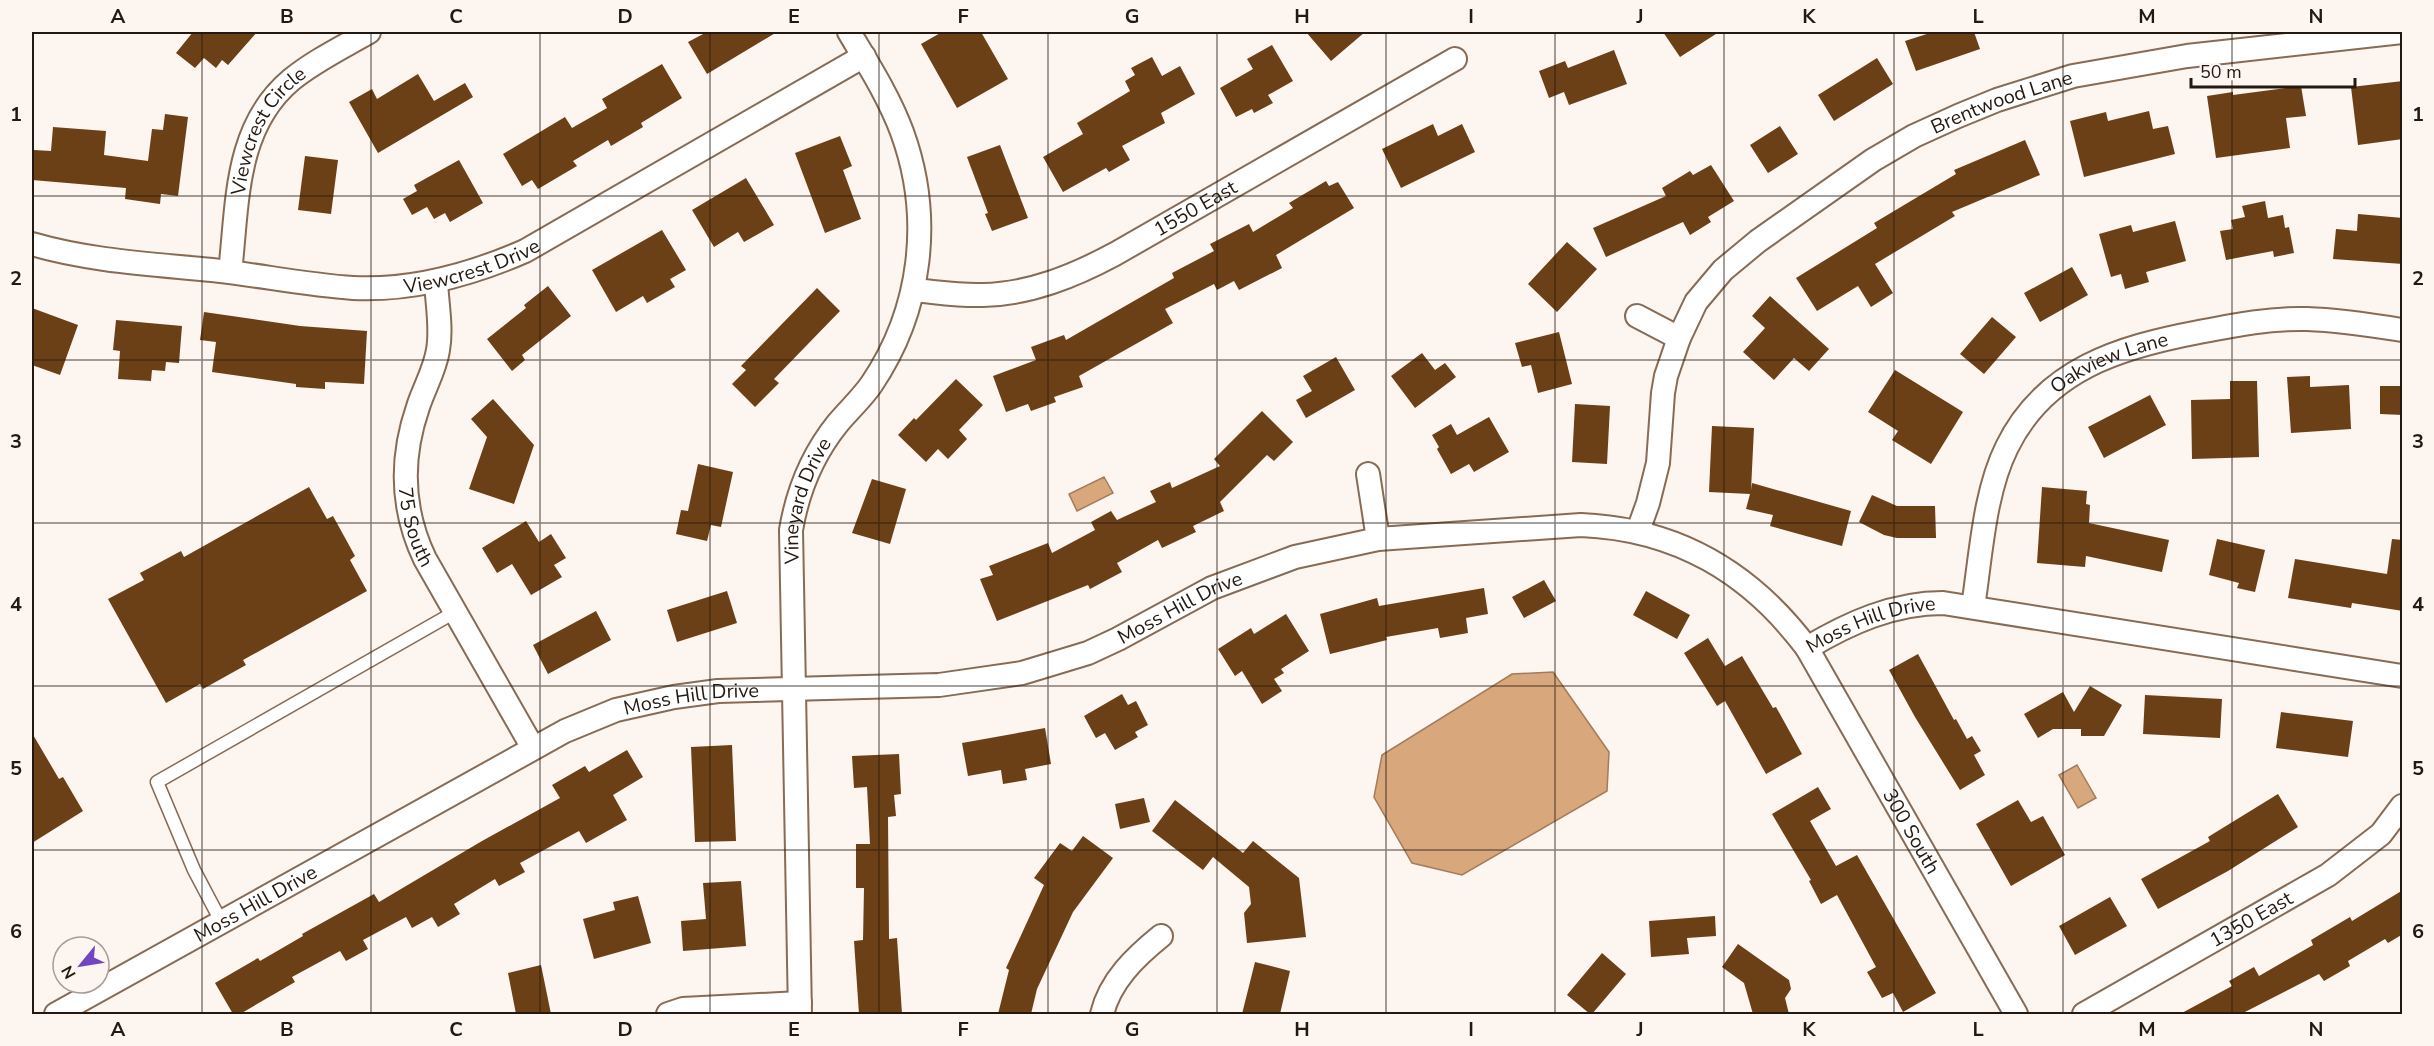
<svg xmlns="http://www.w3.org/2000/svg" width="2434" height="1046" font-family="'Nunito Sans',sans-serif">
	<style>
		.water { fill: #d8a77c; stroke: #a27c5c; stroke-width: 1.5 }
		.building { fill: #6b4016 }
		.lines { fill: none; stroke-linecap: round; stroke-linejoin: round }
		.lane-casing { stroke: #876b54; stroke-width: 15 }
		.street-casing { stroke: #876b54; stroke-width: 26 }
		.lane { stroke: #fff; stroke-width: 12 }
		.street { stroke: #fff; stroke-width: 22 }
		.grid { fill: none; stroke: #241910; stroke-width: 1.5; stroke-opacity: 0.55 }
		.labels { text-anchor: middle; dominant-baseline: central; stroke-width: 6; stroke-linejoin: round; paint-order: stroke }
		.street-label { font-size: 20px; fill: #241910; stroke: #fcf5f0 }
		.neatline { fill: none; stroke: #241910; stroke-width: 2 }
		.grid-label { font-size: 20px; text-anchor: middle; font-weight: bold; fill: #241910 }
	</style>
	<rect width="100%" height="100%" fill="#fcf5f0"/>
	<path class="water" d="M1104,477L1113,493L1077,511L1069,494Z
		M1553,672L1609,752L1607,791L1462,875L1412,863L1374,797L1382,755L1512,674Z
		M2077,765L2096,798L2078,808L2059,775Z"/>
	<path class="building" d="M193,32H257L228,65L222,60L216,68L204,58L195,68L176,53Z
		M707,32H777L707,74L688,42Z
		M942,32H981L1008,79L957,108L921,44Z
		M1306,32H1365L1331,61Z
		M1663,32H1719L1680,57Z
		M1933,32H1974L1980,49L1916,71L1905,41Z
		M1272,45L1293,81L1268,95L1273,103L1254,113L1252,109L1236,117L1220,88L1253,69L1247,59Z
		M1614,50L1627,84L1569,105L1564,92L1549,98L1539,71L1565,61L1568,68Z
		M1152,57L1162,76L1180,66L1195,94L1161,113L1165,123L1122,146L1130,160L1109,172L1106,168L1063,192L1043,157L1083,134L1077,123L1130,91L1125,81L1135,75L1131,68Z
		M1877,58L1893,84L1834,121L1818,95Z
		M662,64L682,98L641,123L643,127L611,146L608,140L573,161L577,166L538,189L532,180L522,186L503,154L565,117L572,128L607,108L602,99Z
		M418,74L434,101L465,83L473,97L378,153L349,102L372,89L377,99Z
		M2403,81V139L2358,145L2351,87Z
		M2301,86L2306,116L2286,118L2290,148L2216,158L2207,96L2233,92V95Z
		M2149,111L2153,129L2168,126L2175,154L2084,177L2070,121L2106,112L2108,121Z
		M165,114L188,117L178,196L161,194L160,204L125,199L126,188L32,180L34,150L51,151L53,127L106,131L104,155L148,161L152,129L163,130Z
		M1433,124L1438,136L1462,124L1475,152L1401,188L1382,149Z
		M1780,126L1798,154L1768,173L1750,145Z
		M840,136L852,166L843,170L861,219L825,233L795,153Z
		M2025,140L2040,175L1952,212L1955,216L1875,264L1893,293L1871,307L1858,286L1817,311L1796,278L1877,228L1874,223L1956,174L1954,170Z
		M1000,145L1028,218L992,231L985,214L988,213L967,157Z
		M305,156L338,160L331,214L298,210Z
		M459,160L483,203L450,222L445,213L434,219L427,207L412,215L403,199L417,191L414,185Z
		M1711,165L1734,201L1708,217L1711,222L1690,235L1683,222L1606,257L1593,228L1666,196L1662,188L1690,171L1693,175Z
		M746,178L774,225L744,242L738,232L714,247L692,210Z
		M1326,181L1329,186L1338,182L1354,208L1276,255L1282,268L1239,290L1234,281L1217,290L1214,284L1165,309L1173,323L1079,376L1083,387L1054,397L1056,402L1031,411L1028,404L1006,412L993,376L1036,360L1031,347L1064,335L1066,340L1174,278L1172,273L1214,251L1210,244L1249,224L1253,232L1293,208L1289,203Z
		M2265,201L2268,218L2283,215L2285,228L2289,227L2294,253L2274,257L2273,251L2226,260L2220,231L2233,229L2231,220L2245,217L2242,206Z
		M2358,214L2403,218V264L2333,259L2336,229L2357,231Z
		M2175,221L2186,261L2146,272L2149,282L2125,289L2121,274L2111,277L2099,234L2131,225L2133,232Z
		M662,230L686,270L670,279L675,287L647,303L643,296L616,312L592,270Z
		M1567,242L1597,269L1557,312L1528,284Z
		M2072,267L2088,295L2040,322L2024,293Z
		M548,286L571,316L522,355L525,360L512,371L487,339L526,308L524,305Z
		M817,288L840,311L774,379L779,383L755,407L732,384L746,370L741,366Z
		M1770,296L1829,349L1809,371L1794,358L1774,380L1743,352L1765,328L1752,316Z
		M32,308L78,325L60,375L32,365Z
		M204,312L300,326L367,331L364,384L325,382V389L296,387V384L212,372L216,342L200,340Z
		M1992,317L2016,337L1984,374L1960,354Z
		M116,320L182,326L179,363L166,362L165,371L152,370L151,381L118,379L120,351L113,350Z
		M1559,332L1572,384L1538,393L1531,365L1522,367L1515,343Z
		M1422,353L1435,370L1445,363L1456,377L1415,408L1391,376Z
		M1336,357L1355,390L1306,418L1296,400L1312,391L1303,376Z
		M1895,370L1963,412L1931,464L1892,440L1898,431L1868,412Z
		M2310,376V387L2349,385L2351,429L2291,433L2287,377Z
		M956,379L983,405L959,430L967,439L948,459L938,449L926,462L898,435L914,418L916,420Z
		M2230,381H2257L2259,457L2192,459L2191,400L2230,399Z
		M2380,386H2403V415L2380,414Z
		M2150,395L2166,425L2104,458L2088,427Z
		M493,399L534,445L514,504L469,489L487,437L471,419Z
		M1575,404L1610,406L1607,464L1572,462Z
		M1262,411L1293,442L1274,461L1267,455L1220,502L1224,511L1193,526L1196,532L1162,548L1158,540L1117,563L1122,572L1090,589L1088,585L997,621L980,579L993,575L989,566L1048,543L1052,553L1095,530L1091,522L1111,511L1117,520L1156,502L1150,491L1170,482L1172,488L1220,466L1214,459Z
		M1489,417L1509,452L1474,472L1469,464L1451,474L1437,449L1439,447L1432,435L1451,424L1457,435Z
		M1712,426L1754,428L1751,490L1752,483L1851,511L1842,546L1770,526L1773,515L1746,509L1750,494L1709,492Z
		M698,464L733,472L721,527L711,525L707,541L676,534L681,510L688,511Z
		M872,479L906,489L890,544L852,533Z
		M309,487L327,519L333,516L355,556L350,560L367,591L243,660L246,665L203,689L200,684L166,703L108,599L144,580L140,573L181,551L184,557Z
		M2042,487L2087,491L2086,504L2090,505L2089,523L2169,540L2162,572L2086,556L2085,567L2037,563Z
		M1872,495L1897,506H1935L1936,538H1897L1884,535L1859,522Z
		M526,521L539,542L551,534L566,558L554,565L562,577L531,595L512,564L497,573L482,548Z
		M2217,539L2265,550L2255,592L2237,588L2239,583L2209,575Z
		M2392,539L2403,540V611L2352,603L2351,608L2288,598L2295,559L2387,574Z
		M1544,580L1556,601L1524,618L1512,597Z
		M1484,588L1488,614L1466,618L1468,633L1440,638L1438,628L1386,637L1387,640L1330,654L1320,614L1377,598L1379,606Z
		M727,591L737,623L677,642L667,610Z
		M1646,591L1690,615L1677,639L1633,615Z
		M596,611L611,640L548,674L533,645Z
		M1286,614L1309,651L1281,669L1284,673L1274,679L1282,691L1262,704L1242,671L1235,676L1218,649L1251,628L1254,634Z
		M1708,638L1725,666L1742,656L1773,708L1776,707L1802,754L1766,774L1725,701L1717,706L1684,653Z
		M1918,654L1954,720L1956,719L1967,739L1972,736L1981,751L1974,755L1985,775L1960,790L1915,717L1889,670Z
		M2090,686L2122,705L2104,736H2081V729H2053L2038,738L2024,714L2063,692L2074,712Z
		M1122,694L1128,705L1136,701L1148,725L1135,732L1138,737L1115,750L1105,733L1096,738L1084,716Z
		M2145,695L2222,699L2220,738L2143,734Z
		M2281,712L2353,721L2348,757L2276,748Z
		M1045,728L1051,764L1025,769L1027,780L1003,784L1001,770L968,776L962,743Z
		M32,733L59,779L63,777L83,811L32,843Z
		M732,745L736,841L695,842L691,747Z
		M627,750L643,777L613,795L627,820L586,843L579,831L520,863L525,872L499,886L495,879L454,904L460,914L438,927L432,917L412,928L406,917L363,940L368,949L346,961L340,951L292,977L295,982L240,1014H233L215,983L258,958L260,961L303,936L302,934L374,894L379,902L482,841L560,798L552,785L585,766L589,772Z
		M899,754L901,794L894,795L896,816L888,817L889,939L897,938L902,1014H859L854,941L863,940L864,888H856V844H870L867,787L854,788L852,756Z
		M1818,787L1831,809L1810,821L1836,866L1857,855L1936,993L1903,1012L1893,993L1882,998L1867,972L1876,967L1837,895L1821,904L1809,881L1811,880L1772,814Z
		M2278,794L2298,827L2228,871L2158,909L2141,879L2210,841L2208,837Z
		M1144,798L1150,822L1120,829L1115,804Z
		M1175,800L1243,853L1253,841L1299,878L1306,937L1247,943L1244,913L1251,904L1249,887L1213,857L1203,870L1152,831Z
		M2018,800L2031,822L2043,816L2065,855L2011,886L1976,824Z
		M1083,836L1113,858L1073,912L1037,989L1031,1014H998L1009,970L1006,968L1044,885L1034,878L1060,843L1072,851Z
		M741,881L746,946L683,951L681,921L706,919L703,883Z
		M2403,890V934L2388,943L2385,939L2348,961L2350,966L2324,981L2319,974L2241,1014H2180L2232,986L2229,981L2254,967L2259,976L2313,945L2311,940L2350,917L2352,921Z
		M638,896L651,943L594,959L583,919L615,910L613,902Z
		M2110,897L2127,926L2075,955L2059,926Z
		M1715,916L1716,936L1687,938L1689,954L1651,957L1649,921Z
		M1738,944L1789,980L1791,989L1785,998L1789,1014H1753L1744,983L1722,967Z
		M1602,953L1626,974L1592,1014H1590L1567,995Z
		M1255,962L1290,971L1280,1014H1242Z
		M541,965L551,1014H516L508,973Z"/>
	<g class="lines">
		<defs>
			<path id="lane" d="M222,923L194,870L157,782L455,612"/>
			<g id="street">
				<path id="s1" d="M32,244C90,261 152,264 212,270C259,275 306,285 353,288C413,291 470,275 525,251L864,56"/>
				<path id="s2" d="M230,272C238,204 234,128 291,80C314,61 343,47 369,32"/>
				<path id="s3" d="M436,281C437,304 442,328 438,350C435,370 424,388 418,407C400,459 401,509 425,559L533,748"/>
				<path id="s4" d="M913,290C936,292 960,296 983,295C1030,294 1074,276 1115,254L1455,59"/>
				<path d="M1637,316L1679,338"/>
				<path d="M1368,474L1378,539"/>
				<path id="s5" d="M1638,531L1648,503L1658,463L1663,393L1666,376L1679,338L1696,302L1723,270L1758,241L1873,160L1914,136L1958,116L1997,100L2073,76L2187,56L2402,32"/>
				<path id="s6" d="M1973,607C1981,555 1984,493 2007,447C2045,369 2120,347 2199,332C2235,325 2270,318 2307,319C2339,320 2371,325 2402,330"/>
				<path id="s7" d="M1807,648C1849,623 1893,603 1943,603L2402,676"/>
				<path id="s8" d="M56,1014L565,731L616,710L674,697L718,691L939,685L1022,673L1088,653L1118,639L1212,588L1295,557L1378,539L1581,525C1677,529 1750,572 1807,648L2016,1014"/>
				<path d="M668,1014L683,1009L800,1003"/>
				<path id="s9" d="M800,1014L791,530C798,489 812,455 838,423C849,410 861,399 871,385C922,310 933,217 902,132C889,97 868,64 849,32"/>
				<path d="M1102,1014C1110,981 1135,957 1161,936"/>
				<path id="s10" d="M2084,1014L2328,875L2381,834L2402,806"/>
			</g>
		</defs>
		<use href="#lane" class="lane-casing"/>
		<use href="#street" class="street-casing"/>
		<use href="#lane" class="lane"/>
		<use href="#street" class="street"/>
	</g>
	<path class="grid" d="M202,32V1014M371,32V1014M540,32V1014M710,32V1014M879,32V1014M1048,32V1014M1217,32V1014M1386,32V1014M1555,32V1014M1724,32V1014M1894,32V1014M2063,32V1014M2232,32V1014M32,196H2402M32,360H2402M32,523H2402M32,686H2402M32,850H2402"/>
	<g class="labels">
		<g class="street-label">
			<text stroke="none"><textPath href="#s5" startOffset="608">Brentwood Lane</textPath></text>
			<text stroke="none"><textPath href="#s2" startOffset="150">Viewcrest Circle</textPath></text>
			<text stroke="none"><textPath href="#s4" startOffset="302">1550 East</textPath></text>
			<text stroke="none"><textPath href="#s1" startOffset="446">Viewcrest Drive</textPath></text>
			<text stroke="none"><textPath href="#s6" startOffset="302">Oakview Lane</textPath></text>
			<text stroke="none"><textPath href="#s9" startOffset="516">Vineyard Drive</textPath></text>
			<text stroke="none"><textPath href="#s3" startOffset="252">75 South</textPath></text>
			<text stroke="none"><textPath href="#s8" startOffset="1218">Moss Hill Drive</textPath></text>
			<text stroke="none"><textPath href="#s7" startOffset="69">Moss Hill Drive</textPath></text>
			<text stroke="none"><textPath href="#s8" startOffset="714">Moss Hill Drive</textPath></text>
			<text stroke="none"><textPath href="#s8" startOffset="2110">300 South</textPath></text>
			<text stroke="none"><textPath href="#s8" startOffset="228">Moss Hill Drive</textPath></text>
			<text stroke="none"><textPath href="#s10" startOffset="192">1350 East</textPath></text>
		</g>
	</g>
	<rect width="2434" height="1046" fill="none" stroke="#fcf5f0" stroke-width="66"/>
	<g transform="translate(81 965) rotate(240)"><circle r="28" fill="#fcf5f0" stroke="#a69d96" stroke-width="1.5"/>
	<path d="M0-4.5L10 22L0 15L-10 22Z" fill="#7047c0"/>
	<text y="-9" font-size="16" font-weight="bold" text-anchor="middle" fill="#241910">N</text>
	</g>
	<path d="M2191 78v9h164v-9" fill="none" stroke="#241910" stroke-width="3"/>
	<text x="2200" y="78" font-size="18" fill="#241910" stroke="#fcf5f0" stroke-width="4.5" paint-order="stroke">50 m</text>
	<rect x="33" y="33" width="2368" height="980" class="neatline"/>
	<g class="grid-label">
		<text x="118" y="23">A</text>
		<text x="287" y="23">B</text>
		<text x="456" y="23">C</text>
		<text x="625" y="23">D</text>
		<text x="794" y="23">E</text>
		<text x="963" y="23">F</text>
		<text x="1132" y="23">G</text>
		<text x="1302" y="23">H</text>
		<text x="1471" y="23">I</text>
		<text x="1640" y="23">J</text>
		<text x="1809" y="23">K</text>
		<text x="1978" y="23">L</text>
		<text x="2147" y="23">M</text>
		<text x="2316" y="23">N</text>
		<text x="16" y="121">1</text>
		<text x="2418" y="121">1</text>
		<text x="16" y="285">2</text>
		<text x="2418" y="285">2</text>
		<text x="16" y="448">3</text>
		<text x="2418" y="448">3</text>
		<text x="16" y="611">4</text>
		<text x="2418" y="611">4</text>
		<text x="16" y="775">5</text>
		<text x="2418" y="775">5</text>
		<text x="16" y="938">6</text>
		<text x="2418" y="938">6</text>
		<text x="118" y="1036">A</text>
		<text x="287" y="1036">B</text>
		<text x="456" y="1036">C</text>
		<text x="625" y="1036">D</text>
		<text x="794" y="1036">E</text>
		<text x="963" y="1036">F</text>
		<text x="1132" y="1036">G</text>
		<text x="1302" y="1036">H</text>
		<text x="1471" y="1036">I</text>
		<text x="1640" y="1036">J</text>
		<text x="1809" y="1036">K</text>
		<text x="1978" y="1036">L</text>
		<text x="2147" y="1036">M</text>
		<text x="2316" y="1036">N</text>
	</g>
</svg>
